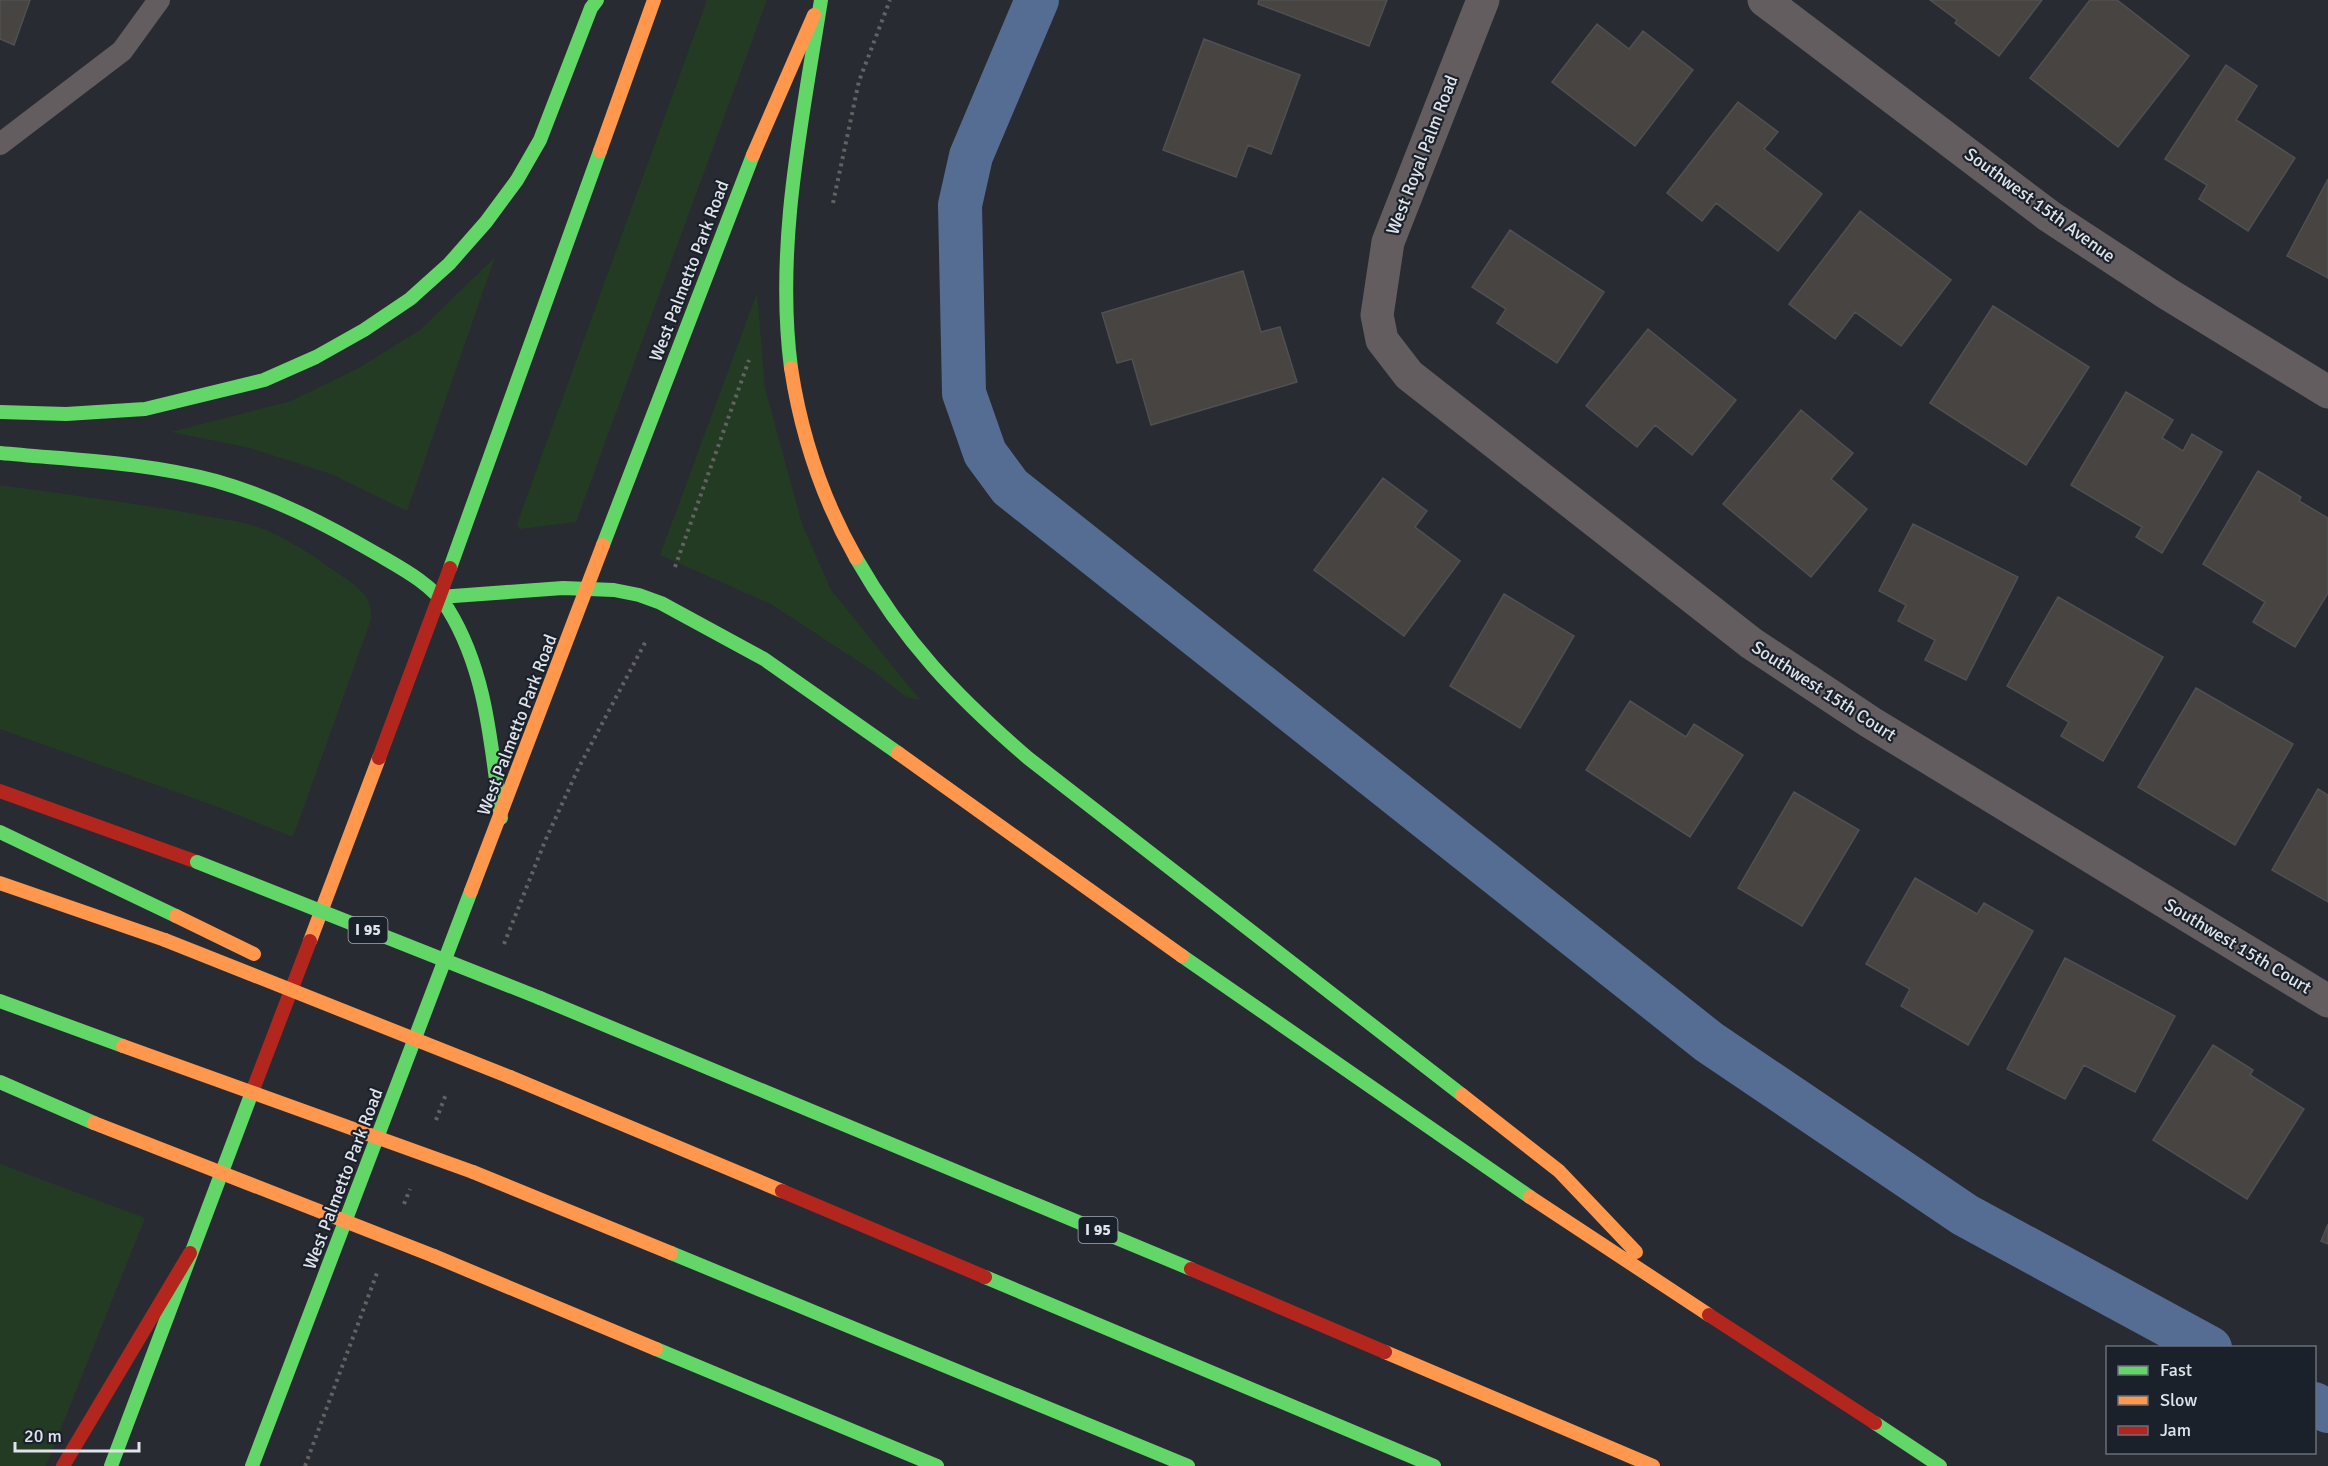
<svg xmlns="http://www.w3.org/2000/svg" width="2328" height="1466" font-family="Signika,sans-serif">
	<style>
		.green { fill: #233b23 }
		.lines { fill: none; stroke-linecap: round; stroke-linejoin: round }
		.canal { stroke: #556d92; stroke-width: 44 }
		.building { fill: #484441; stroke: #505051; stroke-width: 1.5 }
		.path { stroke: #646163; stroke-width: 4; stroke-dasharray: 3 4.5; stroke-linecap: butt }
		.lane { stroke: #645d60; stroke-width: 22 }
		.street { stroke: #645d60; stroke-width: 33 }
		.fast { stroke: #63d668; stroke-width: 14 }
		.slow { stroke: #ff974d; stroke-width: 14 }
		.jam { stroke: #b3261e; stroke-width: 14 }
		.fast-bridge { stroke: #63d668; stroke-width: 14 }
		.slow-bridge { stroke: #ff974d; stroke-width: 14 }
		.labels { text-anchor: middle; dominant-baseline: central; stroke-width: 4.5; stroke-linejoin: round; paint-order: stroke }
		.shield { fill: #1b212b; stroke: #a4a9b1; stroke-width: 1.5 }
		.shield-label { font-size: 16px; font-weight: bold; fill: #dfe3ea }
		.street-label { font-size: 18px; fill: #dfe3ea; stroke: #1b212b }
	</style>
	<rect width="100%" height="100%" fill="#282b32"/>
	<path class="green" d="M707,0H767L576,522L519,529L517,524Z
		M495,257L407,511L331,474L250,448L171,432L291,401L357,369L420,330Z
		M757,293L765,388L802,524L831,590L920,700L906,697L876,673L771,604L660,555Z
		M0,485C63,494 127,502 190,513C209,517 229,519 248,524C280,533 309,553 336,572C354,584 374,596 371,620L293,837L218,807L0,729Z
		M0,1164L145,1218L46,1466H0Z"/>
	<g class="lines">
		<path class="canal" d="M1037,0L971,156L960,205L964,393L985,453L1010,487L1709,1042L1965,1215L2210,1348
			M2314,1404L2328,1411"/>
	</g>
	<path class="building" d="M0,0H30L14,45L0,39Z
		M1259,0H1387L1369,46L1258,4Z
		M1930,0H2042L1999,56L1955,23L1957,20Z
		M2090,0H2117L2189,56L2118,147L2030,78Z
		M1597,24L1629,49L1643,31L1693,70L1635,146L1552,82Z
		M1204,39L1300,75L1271,154L1248,145L1236,177L1163,150Z
		M2226,65L2257,86L2236,120L2295,158L2248,231L2199,199L2207,185L2165,159Z
		M1738,102L1778,132L1764,149L1822,194L1778,251L1716,203L1702,221L1667,193Z
		M2328,179V278L2287,256Z
		M1860,211L1951,280L1901,346L1855,312L1835,339L1789,304Z
		M1510,230L1604,292L1557,363L1497,323L1506,309L1472,287Z
		M1243,271L1261,332L1280,327L1297,382L1151,425L1132,359L1117,363L1102,313Z
		M1993,306L2089,367L2026,465L1930,403Z
		M1648,329L1736,400L1692,455L1655,425L1637,447L1586,406Z
		M2126,392L2173,420L2162,438L2183,451L2192,434L2222,452L2162,553L2136,537L2142,527L2071,485Z
		M1801,410L1853,453L1831,479L1867,509L1811,577L1723,504Z
		M2258,471L2301,497L2299,501L2328,518V593L2295,647L2253,622L2265,602L2203,564Z
		M1383,478L1427,511L1415,527L1460,561L1404,636L1314,570Z
		M1913,524L2018,577L1966,680L1925,660L1935,640L1898,621L1906,605L1879,591Z
		M1504,594L1574,636L1520,728L1450,686Z
		M2058,597L2163,657L2103,761L2061,736L2069,722L2007,686Z
		M2196,688L2293,744L2235,845L2138,787Z
		M1630,701L1686,737L1694,724L1743,755L1690,837L1586,770Z
		M2318,789L2328,795V902L2272,870Z
		M1794,792L1859,830L1802,926L1738,888Z
		M1915,878L1977,914L1984,903L2033,931L1968,1045L1901,1006L1910,989L1866,964Z
		M2065,958L2175,1016L2135,1092L2084,1065L2065,1099L2007,1069Z
		M2213,1045L2253,1070L2250,1075L2304,1109L2247,1199L2153,1140Z
		M2328,1224V1244L2321,1241Z"/>
	<g class="lines">
		<path class="path" d="M833,203L859,81L890,0
			M675,567L749,360
			M504,944L545,841L579,767L647,639
			M436,1120L446,1094
			M404,1204L410,1189
			M305,1466L377,1273"/>
		<path class="lane" d="M0,144L122,51L159,0"/>
		<path class="street" d="M1483,0L1388,242L1377,315L1382,340L1409,375L1751,643L1870,722L2328,1001
			M1764,0L2049,216L2168,294L2328,392"/>
		<path class="fast" d="M791,368C775,246 802,121 821,0
			M0,412L66,414L145,409L264,380L316,357L364,330L410,299L449,264L486,222L517,180L540,140L591,8L597,0
			M0,453C72,460 146,462 216,481C273,497 325,524 377,554C401,568 432,584 448,609C487,672 491,746 501,818
			M603,545L753,155
			M856,558C904,642 955,695 1028,758L1462,1095
			M450,568L600,151
			M440,597L563,588L614,590L639,595L661,603L764,659L898,753
			M0,832L176,916
			M1182,956L1530,1197
			M540,998L1191,1269
			M0,1001L123,1046
			M0,1082L94,1123
			M671,1253L1188,1466
			M985,1277L1434,1466
			M656,1349L937,1466
			M1875,1423L1940,1466
			M111,1466L254,1087
			M252,1466L471,891"/>
		<path class="slow" d="M600,151L654,0
			M753,155L814,15
			M791,368C801,434 823,500 856,558
			M898,753L1182,956
			M0,883L165,940
			M471,891L603,545
			M310,941L379,758
			M510,1077L782,1191
			M1462,1095L1559,1171L1636,1252
			M473,1172L671,1253
			M1530,1197L1709,1315
			M434,1256L656,1349
			M1385,1352L1653,1466"/>
		<path class="jam" d="M379,758L450,568
			M0,791L197,862
			M254,1087L310,941
			M782,1191L985,1277
			M1191,1269L1385,1352
			M1709,1315L1875,1423
			M63,1466L190,1253"/>
		<path class="fast-bridge" d="M197,862L540,998"/>
		<path class="slow-bridge" d="M176,916L254,954
			M165,940L510,1077
			M123,1046L473,1172
			M94,1123L434,1256"/>
	</g>
	<g class="labels">
		<g class="shield">
			<rect x="348.5" y="917" width="39" height="26" rx="4.5"/>
			<rect x="1078.5" y="1217" width="39" height="26" rx="4.5"/>
		</g>
		<g class="shield-label">
			<text x="368" y="930">I 95</text>
			<text x="1098" y="1230">I 95</text>
		</g>
		<g class="street-label">
			<text transform="translate(1422 155) rotate(-69)">West Royal Palm Road</text>
			<text transform="translate(2040 205) rotate(36)">Southwest 15th Avenue</text>
			<text transform="translate(689 271) rotate(-69)">West Palmetto Park Road</text>
			<text transform="translate(1824 691) rotate(33)">Southwest 15th Court</text>
			<text transform="translate(517 725) rotate(-69)">West Palmetto Park Road</text>
			<text transform="translate(2238 946) rotate(31)">Southwest 15th Court</text>
			<text transform="translate(343 1179) rotate(-69)">West Palmetto Park Road</text>
		</g>
	</g>
	<rect x="2106" y="1346" width="210" height="108" fill="#1b212b" stroke="#696f77" stroke-width="1.5"/>
	<rect x="2118" y="1366" width="30" height="9" fill="#63d668" stroke="#696f77" stroke-width="1.5"/>
	<text x="2160" y="1376" font-size="18" fill="#dfe3ea">Fast</text>
	<rect x="2118" y="1396" width="30" height="9" fill="#ff974d" stroke="#696f77" stroke-width="1.5"/>
	<text x="2160" y="1406" font-size="18" fill="#dfe3ea">Slow</text>
	<rect x="2118" y="1426" width="30" height="9" fill="#b3261e" stroke="#696f77" stroke-width="1.5"/>
	<text x="2160" y="1436" font-size="18" fill="#dfe3ea">Jam</text>
	<path d="M15 1442v9h124v-9" fill="none" stroke="#dfe3ea" stroke-width="3"/>
	<text x="24" y="1442" font-size="18" fill="#dfe3ea" stroke="#1b212b" stroke-width="4.5" paint-order="stroke">20 m</text>
</svg>
